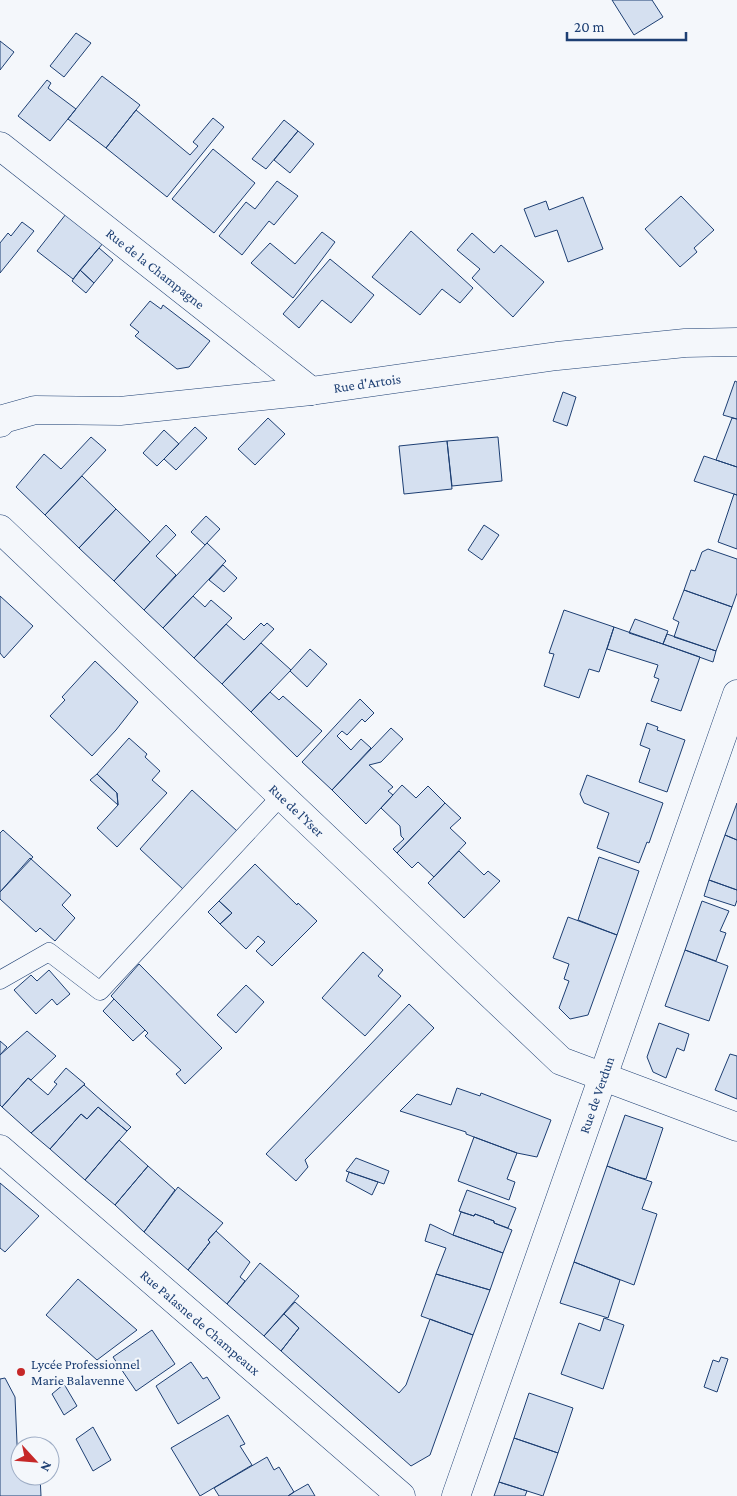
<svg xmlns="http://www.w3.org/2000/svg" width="737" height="1496" font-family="'Crimson Pro',serif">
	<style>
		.building { fill: #d5e0f0; stroke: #1d3f73 }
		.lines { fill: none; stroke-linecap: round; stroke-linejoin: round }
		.lane-casing { stroke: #1d3f73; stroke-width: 19 }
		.street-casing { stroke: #1d3f73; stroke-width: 29 }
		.lane { stroke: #f4f7fb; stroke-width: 18 }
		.street { stroke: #f4f7fb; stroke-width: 28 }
		.poi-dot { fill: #c62828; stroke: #f4f7fb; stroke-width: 2 }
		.labels { text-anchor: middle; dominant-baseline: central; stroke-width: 4; stroke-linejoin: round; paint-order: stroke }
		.street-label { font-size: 14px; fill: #1d3f73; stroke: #f4f7fb }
		.poi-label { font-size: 14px; fill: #1d3f73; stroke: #f4f7fb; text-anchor: start }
	</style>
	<rect width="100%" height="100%" fill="#f4f7fb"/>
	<path class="building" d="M612,0H652L663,17L634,35Z
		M76,33L91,43L64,77L50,66Z
		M0,41L14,52L0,70Z
		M102,76L140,105L106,148L68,119Z
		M47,80L51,83L48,88L76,109L50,141L18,116Z
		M136,110L190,155L198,146L193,142L213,118L224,127L167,197L106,148Z
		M284,120L298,131L266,169L252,159Z
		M298,131L314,144L290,173L274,160Z
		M213,149L255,183L214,233L172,199Z
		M277,181L298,196L274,225L269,221L242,255L219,236L246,202L255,209Z
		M681,196L714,230L694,248L697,252L680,267L645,229Z
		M583,197L603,249L568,262L557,230L535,237L524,209L546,201L549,210Z
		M66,214L104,242L73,279L37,251Z
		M22,222L34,231L0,273V243L8,233L11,236Z
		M411,231L473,288L460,303L442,289L420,315L372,277Z
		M322,232L335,242L293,298L251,263L270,243L295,264Z
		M472,233L494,253L501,245L544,282L513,317L472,278L480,269L457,250Z
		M99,248L113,260L94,283L80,270Z
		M330,259L374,295L351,323L322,300L299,328L283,314Z
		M80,270L94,283L86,293L72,281Z
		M150,301L161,309L163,305L210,341L189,367L177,369L135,336L139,332L130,325Z
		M735,381L737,382V419L723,415Z
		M563,392L576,397L567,426L553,421Z
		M268,418L285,434L255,465L238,449Z
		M732,418L737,419V467L716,460Z
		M195,427L207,438L176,470L164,459Z
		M164,430L179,444L157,466L143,453Z
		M91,437L106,450L45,515L16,487L44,454L61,469Z
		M498,437L502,481L452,486L447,441Z
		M447,441L452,489L404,494L399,446Z
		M704,456L737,467V495L694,481Z
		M82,476L116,509L79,548L45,515Z
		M734,494L737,495V549L718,542Z
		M116,509L150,542L114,581L79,548Z
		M206,516L220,529L205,545L191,532Z
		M166,525L176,535L156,556L176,575L144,610L114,581Z
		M484,525L499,535L482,560L468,550Z
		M207,543L226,561L163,628L144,610Z
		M708,549L737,559V593L732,607L684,590L691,570L695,571L702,552Z
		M223,565L237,578L224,592L209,580Z
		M684,590L732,607L716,651L674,637L679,622L673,619Z
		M0,596L33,626L4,658L0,653Z
		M193,596L205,607L211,600L232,618L194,658L163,628Z
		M564,610L614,627L599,672L589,669L579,698L544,686L554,654L549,653Z
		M635,619L668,631L663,644L629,633Z
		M261,623L264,626L267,623L274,629L222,684L194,658L226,624L244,640Z
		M614,627L700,657L681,711L651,701L659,679L654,677L658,665L607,649Z
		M667,634L716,651L713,662L663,644Z
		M261,643L291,670L251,712L222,684Z
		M310,649L327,664L307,687L290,671Z
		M95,661L138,702L116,730L92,756L50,716L65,700L62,697Z
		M270,692L279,700L283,696L322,731L297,757L251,712Z
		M360,699L374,713L365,722L362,719L347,735L342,731L337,736L351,750L361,739L371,748L332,790L302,762Z
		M647,723L658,727L657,730L685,740L667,792L639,782L650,749L640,745Z
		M391,728L403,739L381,762L369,765L393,787L388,791L393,795L366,824L332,790Z
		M129,738L147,754L145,757L160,771L152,780L167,793L117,847L97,828L118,805L117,793L97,774Z
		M97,774L117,793L118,805L90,780Z
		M587,775L663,803L649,843L647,842L639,863L597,848L609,813L584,803L580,794Z
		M402,785L416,798L428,786L445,803L397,853L393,849L404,839L401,836L400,826L381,808Z
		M192,790L237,831L184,890L140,849Z
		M445,803L461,818L450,828L466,843L434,877L418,862L412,868L397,853Z
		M737,803V840L725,835Z
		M3,830L33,857L0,892V833Z
		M725,835L737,840V890L709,880Z
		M459,851L484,875L488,871L500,881L464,918L428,883Z
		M599,857L639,871L617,935L578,920Z
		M30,858L71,895L62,905L75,918L55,941L40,928L36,932L0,899V892Z
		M255,864L297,905L298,903L317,921L272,966L256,951L265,942L258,936L246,949L220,924L232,913L219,901Z
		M709,880L737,890V900L735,906L704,896Z
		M219,901L232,913L220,924L208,912Z
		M702,901L729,911L720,931L726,933L716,961L685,950Z
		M568,917L617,935L588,1015L570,1019L559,1008L569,981L564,979L569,964L553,958Z
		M685,950L728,966L709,1021L665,1006Z
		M363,952L383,970L378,976L401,996L365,1036L322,998Z
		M139,964L222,1048L185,1084L176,1074L181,1070L145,1036L148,1033L111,996Z
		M49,970L70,994L57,1005L52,999L36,1014L14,990L31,975L37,981Z
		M246,985L264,1002L236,1033L217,1015Z
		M114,999L145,1030L133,1041L103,1011Z
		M409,1004L434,1028L305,1160L308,1167L296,1181L266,1154Z
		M659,1023L689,1034L684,1051L677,1048L666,1078L653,1072L647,1057Z
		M27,1031L56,1056L31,1080L28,1078L2,1107L0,1105V1055Z
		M0,1041L7,1047L0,1055Z
		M730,1054L737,1056V1099L715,1090Z
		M66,1068L85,1084L31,1133L2,1107L28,1078L48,1095L57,1084L54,1082Z
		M84,1085L131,1127L127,1131L98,1107L87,1119L81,1114L50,1149L31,1133Z
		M457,1088L480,1096L481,1093L551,1120L537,1157L517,1153L466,1134V1132L400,1111L417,1094L451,1105Z
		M98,1107L127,1131L85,1180L50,1149L81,1114L87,1119Z
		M625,1115L663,1128L646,1179L637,1177L607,1166Z
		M474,1137L517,1153L507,1179L515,1182L509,1200L458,1181Z
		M119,1140L148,1166L115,1205L85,1180Z
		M356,1158L389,1171L384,1184L346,1171Z
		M148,1166L175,1190L144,1232L115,1205Z
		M607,1166L637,1177L652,1182L642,1209L657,1214L634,1285L574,1262Z
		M349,1172L378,1182L372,1195L346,1181Z
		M0,1183L39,1216L5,1252L0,1248Z
		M178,1187L223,1223L208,1240L210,1242L188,1270L144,1232Z
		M467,1190L516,1208L508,1228L494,1223V1221L475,1214L474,1216L459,1211Z
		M461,1212L474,1216L475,1214L494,1221V1223L512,1230L503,1253L453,1235Z
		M430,1224L453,1235L503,1253L490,1290L436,1274L446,1248L425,1241Z
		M216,1231L250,1262L240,1277L245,1281L227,1304L188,1270L210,1242L208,1240Z
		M574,1262L620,1280L608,1318L560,1303Z
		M260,1263L299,1296L264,1336L227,1304Z
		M436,1274L490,1290L473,1335L421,1316Z
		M78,1279L137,1330L97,1360L46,1315Z
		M295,1302L399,1393L406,1385L430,1319L473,1335L430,1455L411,1466L281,1351L299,1328L284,1314Z
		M284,1314L299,1328L281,1351L264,1336Z
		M604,1318L624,1325L603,1389L561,1374L579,1323L600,1331Z
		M152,1330L175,1364L136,1391L113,1357Z
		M721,1357L728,1359L717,1392L704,1387L713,1360L719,1362Z
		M191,1362L203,1379L207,1377L220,1398L178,1424L156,1386Z
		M5,1378L15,1397L18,1466H20V1476H40L41,1496H0V1379Z
		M64,1384L77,1406L64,1415L52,1394Z
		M529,1393L573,1408L558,1453L514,1438Z
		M228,1415L245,1444L240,1446L252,1465L200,1496L171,1448Z
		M93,1427L111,1460L93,1471L76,1439Z
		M514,1438L558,1453L543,1496L499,1482Z
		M267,1457L274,1470L279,1467L294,1492L288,1496H219L214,1488Z
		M499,1482L527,1491L525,1496H494Z
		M308,1484L315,1496H288L294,1492Z"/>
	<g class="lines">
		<defs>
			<path id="lane" d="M0,980L49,952L100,991L282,795"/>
			<g id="street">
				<path id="s1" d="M0,146L311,391"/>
				<path id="s2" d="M0,423L3,419L35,410L120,411L311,391L557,356L685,343L737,342"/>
				<path id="s3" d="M0,529L561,1061L737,1127"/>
				<path id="s4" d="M0,1149L401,1496"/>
				<path id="s5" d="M456,1496L737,694"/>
			</g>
		</defs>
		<use href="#lane" class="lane-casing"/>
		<use href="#street" class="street-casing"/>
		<use href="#lane" class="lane"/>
		<use href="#street" class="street"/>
	</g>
	<circle class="poi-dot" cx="21" cy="1372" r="5"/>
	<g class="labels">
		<g class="street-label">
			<text stroke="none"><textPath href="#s1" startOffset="198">Rue de la Champagne</textPath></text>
			<text stroke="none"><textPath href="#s2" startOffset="372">Rue d'Artois</textPath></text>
			<text stroke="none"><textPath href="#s3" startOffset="409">Rue de l'Yser</textPath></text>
			<text stroke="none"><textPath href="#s5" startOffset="425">Rue de Verdun</textPath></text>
			<text stroke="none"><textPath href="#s4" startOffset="265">Rue Palasne de Champeaux</textPath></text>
		</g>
		<g class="poi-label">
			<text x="31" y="1364">Lycée Professionnel<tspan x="31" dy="16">Marie Balavenne</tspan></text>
		</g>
	</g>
	<g transform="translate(35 1461) rotate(116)"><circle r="24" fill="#f4f7fb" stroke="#9eadc5"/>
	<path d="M0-4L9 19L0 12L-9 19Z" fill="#c62828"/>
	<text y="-8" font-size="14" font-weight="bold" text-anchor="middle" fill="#1d3f73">N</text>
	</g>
	<path d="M567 32v8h119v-8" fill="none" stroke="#1d3f73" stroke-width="2.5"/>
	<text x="574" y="32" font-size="15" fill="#1d3f73" stroke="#f4f7fb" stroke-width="4" paint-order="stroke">20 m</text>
</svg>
